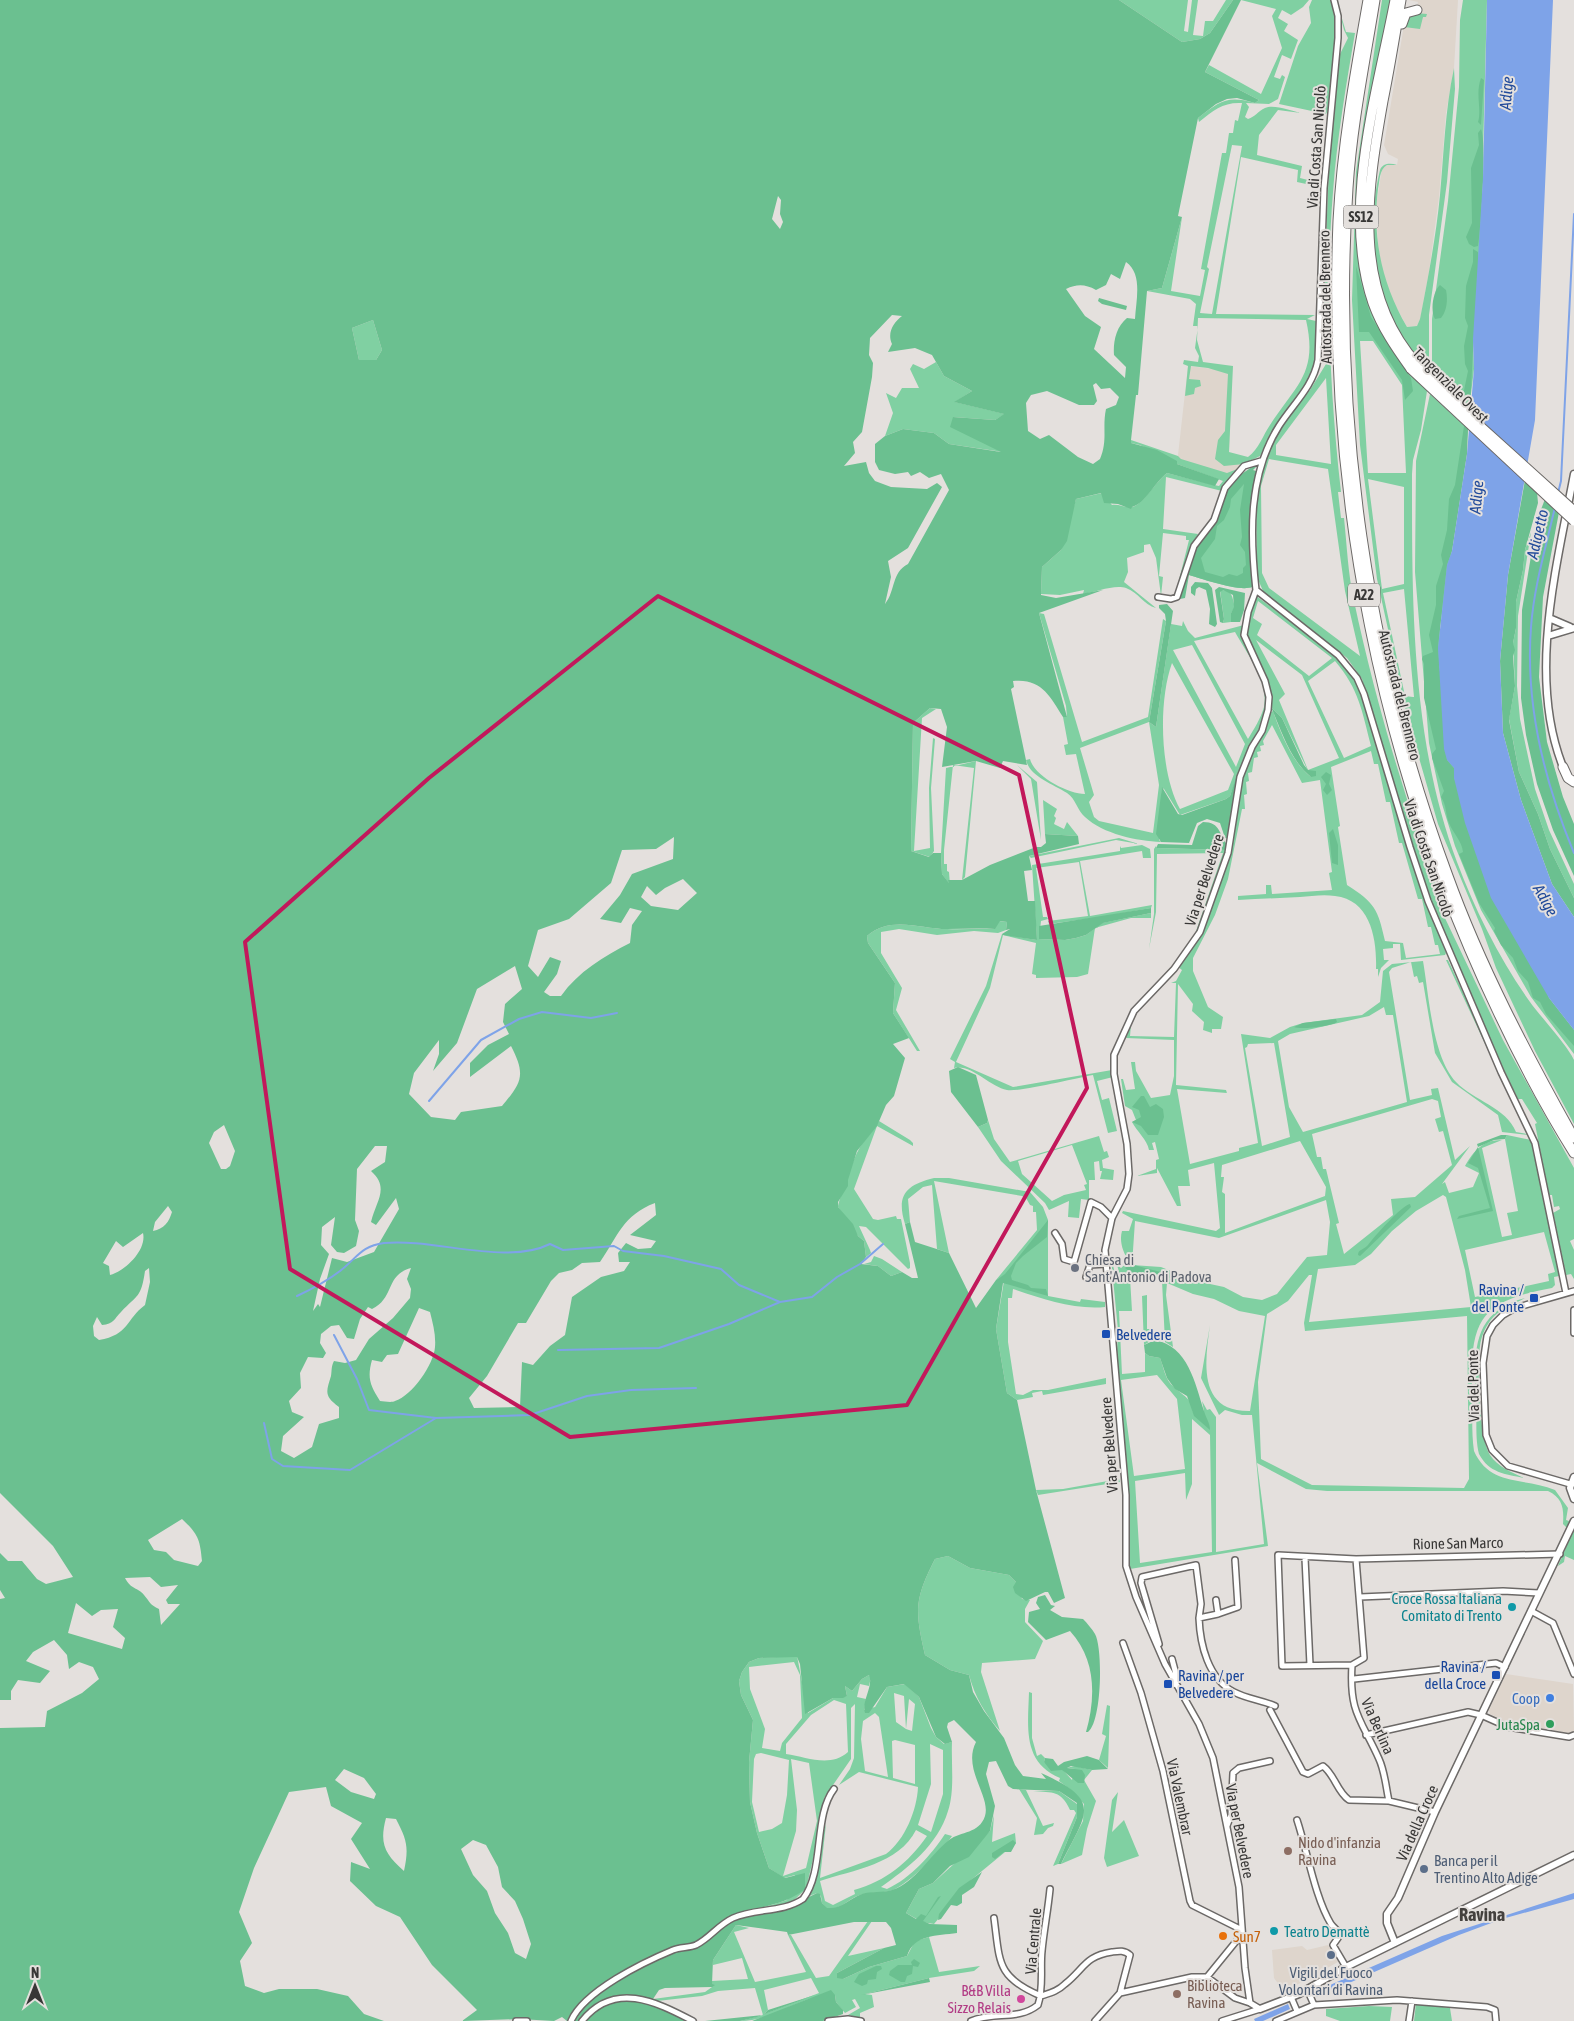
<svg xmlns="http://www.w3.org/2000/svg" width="1574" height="2021" font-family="'Asap Condensed',sans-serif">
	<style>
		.built { fill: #ded5cc }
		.green { fill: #80d0a2; fill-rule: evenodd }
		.forest { fill: #6bc090; fill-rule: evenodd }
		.water { fill: #7ea3e8 }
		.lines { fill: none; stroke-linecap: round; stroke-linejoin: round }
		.stream { stroke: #7ea3e8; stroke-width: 2 }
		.minor-casing { stroke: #6c6967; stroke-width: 8 }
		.tertiary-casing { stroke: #6c6967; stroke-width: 9 }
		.trunk-casing { stroke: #6c6967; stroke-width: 11 }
		.motorway-casing { stroke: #6c6967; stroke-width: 11 }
		.minor { stroke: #fff; stroke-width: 5 }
		.tertiary { stroke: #fff; stroke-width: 6 }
		.trunk { stroke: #fff; stroke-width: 9 }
		.motorway { stroke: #fff; stroke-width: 9 }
		.trunk-bridge-casing { stroke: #6c6967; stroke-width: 11; stroke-linecap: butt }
		.trunk-bridge { stroke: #fff; stroke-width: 9 }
		.marked { fill: none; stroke: #c2185b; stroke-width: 4; stroke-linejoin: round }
		.worship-dot { fill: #6b7280; stroke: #e4e0dd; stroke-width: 2 }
		.transit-dot { fill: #1a4fb4; stroke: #e4e0dd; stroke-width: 2 }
		.culture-dot { fill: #0f9aa8; stroke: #e4e0dd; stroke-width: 2 }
		.shop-dot { fill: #3f7fe0; stroke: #e4e0dd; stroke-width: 2 }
		.leisure-dot { fill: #2e9e5b; stroke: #e4e0dd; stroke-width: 2 }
		.education-dot { fill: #8d6e63; stroke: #e4e0dd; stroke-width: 2 }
		.service-dot { fill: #5c6f8a; stroke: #e4e0dd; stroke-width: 2 }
		.food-dot { fill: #e8710a; stroke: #e4e0dd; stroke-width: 2 }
		.hotel-dot { fill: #d1479c; stroke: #e4e0dd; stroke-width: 2 }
		.labels { text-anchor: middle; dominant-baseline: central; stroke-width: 4; stroke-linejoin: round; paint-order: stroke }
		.shield { fill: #e4e0dd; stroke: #6c6a68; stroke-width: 1 }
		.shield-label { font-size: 14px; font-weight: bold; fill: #383736 }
		.street-label { font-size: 15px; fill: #383736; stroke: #e4e0dd }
		.worship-label { font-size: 15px; fill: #5b616d; stroke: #e4e0dd; text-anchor: start }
		.transit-label { font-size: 15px; fill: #164399; stroke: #e4e0dd; text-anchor: end }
		.culture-label { font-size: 15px; fill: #0d838f; stroke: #e4e0dd; text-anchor: end }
		.shop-label { font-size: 15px; fill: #366cbe; stroke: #e4e0dd; text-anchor: end }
		.leisure-label { font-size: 15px; fill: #27864d; stroke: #e4e0dd; text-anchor: end }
		.education-label { font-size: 15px; fill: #785e54; stroke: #e4e0dd; text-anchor: start }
		.service-label { font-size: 15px; fill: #4e5e75; stroke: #e4e0dd; text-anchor: start }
		.food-label { font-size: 15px; fill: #c56008; stroke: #e4e0dd; text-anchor: start }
		.hotel-label { font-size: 15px; fill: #b23c85; stroke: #e4e0dd; text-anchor: end }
		.water-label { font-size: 16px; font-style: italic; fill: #214a9a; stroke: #e4e0dd }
		.quarter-label { font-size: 18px; font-weight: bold; fill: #44413e; stroke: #e4e0dd }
	</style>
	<rect width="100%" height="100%" fill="#e4e0dd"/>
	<path class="built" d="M1409,0H1458L1454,68L1446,113L1439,197L1429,272L1420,320L1417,326L1407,327L1391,297L1382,270L1378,246L1376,207L1382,168L1389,164L1397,165L1398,159L1388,154L1384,145L1405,19L1416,13L1418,2Z
		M1188,366L1232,371L1229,453L1244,464L1228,482L1177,464Z
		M1506,1674L1573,1684L1574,1731L1569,1733L1509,1723L1490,1714L1489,1710Z
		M1328,1945L1338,1962L1284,1992L1274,1978L1272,1950L1302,1946L1307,1950Z"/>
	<path class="green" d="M1119,0H1188L1184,31L1188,32L1192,0H1198L1193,35L1203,36L1205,21H1213L1226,0H1233L1210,33L1200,39L1182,42Z
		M1241,0H1309L1303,7L1291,15L1282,10L1278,18L1288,24L1284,31L1298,40L1291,59L1282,55L1274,77L1280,79L1282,75L1285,77L1278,99L1269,104L1246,103L1249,107L1245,117L1248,119C1255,117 1258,111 1265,108C1274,104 1291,111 1301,113L1278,110L1259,135L1257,155L1302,166L1300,178L1320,183V187L1297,182L1298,170L1241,157L1216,314L1315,315L1307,319L1316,321L1315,365L1309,381L1277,423L1260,456L1244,464L1224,466L1215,459L1218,440L1225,431L1228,374L1208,368L1191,366L1189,379L1200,380L1201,386L1195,388L1194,394L1185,396L1188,366L1183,364L1184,360L1198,362L1199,356L1195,348L1198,326H1193L1196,304L1190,299L1147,291L1162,288L1182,217L1171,291L1200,296L1205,270L1201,269L1222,153H1226L1229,133H1233L1235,120L1238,121L1242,103C1223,102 1214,110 1199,122L1198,118C1220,101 1227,95 1255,103L1259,100L1205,72L1209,65L1261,94L1282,48L1272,16L1276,9ZM1232,145L1242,146L1212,314L1200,313L1209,269L1207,267ZM1198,318L1306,320C1318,373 1297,384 1270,425C1263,435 1259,449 1248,457L1229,452L1233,366L1203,362L1197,340Z
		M1312,0H1332C1337,16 1334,102 1326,114L1279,104L1298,46L1311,23L1309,7Z
		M1382,0H1391L1357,219L1377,322L1396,355L1427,391L1421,430L1413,460L1412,474C1412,603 1411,739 1457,862C1475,910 1500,960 1530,1002C1540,1016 1568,1046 1574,1060C1574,1069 1574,1111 1574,1124L1535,1051L1496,968L1482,929L1438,824L1407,716L1377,579L1360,445L1352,300L1356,172ZM1360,341H1373L1402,385L1406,473H1368ZM1368,479L1404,487V584L1382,589ZM1404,589L1414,697H1413L1405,696L1383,593Z
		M1463,0H1487L1481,228L1473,339L1474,369L1469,410L1432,375V319L1448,201L1459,87L1460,20Z
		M1337,2L1346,32L1355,33C1346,86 1337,138 1333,192C1325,290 1330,394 1341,492H1338L1341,518H1344C1347,546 1348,574 1354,601C1377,709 1409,812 1447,915L1444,916L1503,1040L1574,1168V1239L1570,1241L1574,1250V1279L1571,1274L1566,1275L1553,1213L1560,1209L1559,1206L1554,1207L1552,1195H1549L1535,1124L1537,1123L1522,1099H1518L1490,1041L1445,938L1409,837L1362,679L1347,658L1270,597L1263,591L1257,577L1256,496L1265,460L1277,433L1310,390L1326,364L1322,338L1330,142L1339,56L1348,38L1344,30ZM1326,378L1331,464L1276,455V445ZM1269,459L1328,469L1345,591L1360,656L1269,588L1262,573L1261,486Z
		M1415,13L1427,14L1426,17H1423L1420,29L1404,27L1407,16Z
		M1454,68L1455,89L1447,182L1429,315V372L1420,362L1421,355H1415C1372,304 1365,233 1380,170C1383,163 1390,163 1397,165H1387C1379,170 1380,180 1378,189C1372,238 1382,284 1407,327L1417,326L1420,319C1428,278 1436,237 1440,195C1444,152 1445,110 1454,68Z
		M373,320L382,350L376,360H359L352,328Z
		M936,362L944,376L972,391L955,402L1005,414L995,420L953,417L1003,452L949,444L934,433L903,429L885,436L893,413L886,393L896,398L902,388H919L910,369L913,364L924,369Z
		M1430,394L1468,429L1463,478L1440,626L1439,665L1454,768L1549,998L1574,1030V1054L1531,997L1481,910L1455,846L1442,804L1429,743L1415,572L1416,461Z
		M1131,440L1178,456L1181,459L1227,473L1240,468L1222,491L1166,477L1163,529L1198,534L1192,544L1175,596L1189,540H1186V536L1163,533L1159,576L1163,577L1161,596L1156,558L1150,544L1144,545V552L1127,558L1128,572L1124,582L1156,608C1144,605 1138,592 1126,588C1115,584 1095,592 1083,594L1084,590L1060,595L1041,594L1042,567L1061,550L1076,499L1102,493L1112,505C1119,504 1125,508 1132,507C1143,505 1156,481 1167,473L1214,485L1219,486L1223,481L1177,464L1140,445L1131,443Z
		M1256,471L1251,505L1252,587C1239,592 1203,579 1189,575L1220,508Z
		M1531,532L1518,616L1517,686L1520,719L1535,789L1549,830L1574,884V898L1550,849L1538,814L1519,772L1509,719L1515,686L1513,643L1516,628V602L1523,570L1525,550Z
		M1220,590C1233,590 1232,597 1235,607L1231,613V622L1223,623L1224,619Z
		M1255,595L1341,660L1352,673L1361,690L1416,871L1446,953L1445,955L1401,960L1400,944H1393V948L1383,949L1384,960H1389L1381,968L1378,977V969H1376C1377,940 1371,900 1335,896C1324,894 1311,896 1300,897C1279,898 1259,899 1238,900V896L1266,894V885H1271L1272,894L1332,890L1329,873L1332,872L1320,780L1302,783L1272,725L1263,741L1264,745L1260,746L1261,751L1257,752L1258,757L1254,758L1252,772L1248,773L1249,781L1246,782L1247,794L1244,795L1245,809H1242L1228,879L1215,915L1193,958V971L1208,1007L1223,1017L1221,1029H1212V1033L1203,1030L1204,1022L1192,1011L1193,1004L1178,984L1176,1085L1226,1090L1227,1093L1177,1089L1190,1164L1239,1151V1148L1258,1143L1241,1034L1270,1038L1290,1027L1303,1023L1362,1015L1380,1002L1383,971L1392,964L1423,961C1429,995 1432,1056 1456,1082C1474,1101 1506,1107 1516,1132L1527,1134L1446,960H1448L1529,1135L1502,1132L1498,1115L1452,1082L1435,1053L1423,982L1419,983L1417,976L1414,977L1411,962L1392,968L1389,972L1410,1100L1432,1095L1431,1089L1438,1088L1455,1160L1470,1146L1442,1184L1445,1182L1449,1193L1473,1187L1479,1173L1465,1166C1474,1151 1482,1140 1502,1140L1482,1148L1502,1237L1512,1235L1507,1213L1518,1211L1505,1139L1507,1135L1531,1140L1559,1276L1554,1277L1555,1285L1552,1288C1481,1301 1470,1319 1472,1389C1473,1410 1471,1431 1474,1451C1490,1487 1524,1477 1555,1490L1568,1508L1566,1520L1569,1521L1567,1528L1563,1524C1564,1509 1563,1498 1548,1491H1327L1306,1489L1257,1463L1268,1546L1130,1569L1128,1553L1129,1500L1117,1352L1118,1330L1111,1258L1115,1273L1119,1272L1117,1265L1121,1268L1129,1261C1123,1253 1119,1241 1122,1231H1129L1133,1219L1122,1213L1123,1211L1216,1231L1220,1228L1214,1163L1188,1170L1190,1186H1178L1181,1206H1177L1157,1168V1173L1137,1176L1156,1169V1160L1159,1159L1155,1142L1152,1143L1154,1150H1149C1147,1139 1137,1132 1132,1122L1136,1120L1132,1110L1125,1106L1121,1079H1123L1126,1090L1135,1089L1131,1062H1135L1136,1071L1151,1098L1170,1095L1174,1076V1040L1126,1038L1131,1025L1130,1036L1174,1037L1176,983H1171L1176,981L1182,970L1178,967L1195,945L1207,921L1233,842L1236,805L1242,775L1270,713L1273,711C1281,734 1292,762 1311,777L1282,718L1271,707L1267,678L1248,642L1246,626ZM1258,601L1332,658L1309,676L1257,635L1262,624L1253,618ZM1256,640L1302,675L1339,758L1308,770L1279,700L1285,694ZM1335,661C1359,689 1362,711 1371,746L1344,758L1308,681ZM1371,751L1374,764H1378L1386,802H1390L1399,843H1402L1418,899H1422L1428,927H1431L1435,945H1438L1440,954L1406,958L1403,943L1385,941C1378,909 1375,903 1347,885L1338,827L1340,826L1331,767ZM1384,1007L1386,1015H1393L1407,1102L1303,1132L1289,1107L1278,1041L1290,1034L1369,1016ZM1274,1043L1290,1137L1262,1146L1245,1048L1247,1047L1248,1044ZM1432,1099L1438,1101L1441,1117L1435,1119L1439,1132L1443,1131L1452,1165L1415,1197L1391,1199L1393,1215L1344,1254L1336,1224L1339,1223L1326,1169H1323L1321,1157H1317L1312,1134ZM1300,1141L1326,1187L1325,1196L1225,1233V1194L1222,1192L1224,1177H1221L1222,1165ZM1443,1195L1446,1197L1465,1270L1471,1307L1309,1322L1318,1269L1355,1265L1371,1254L1392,1231L1416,1211ZM1326,1200L1330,1222L1327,1255L1307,1257L1277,1294L1262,1300L1243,1297L1224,1287L1196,1281L1161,1267L1132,1265L1135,1221L1219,1238ZM1544,1232L1555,1272L1548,1274L1549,1281L1475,1297L1465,1250ZM1309,1275H1312L1304,1323L1305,1331L1467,1316L1469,1479L1464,1488L1312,1485L1261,1459L1258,1382L1267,1314L1288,1301ZM1130,1278L1162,1281L1165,1342L1173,1347L1166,1295L1167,1283L1193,1294L1214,1299L1239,1311L1265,1316L1250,1411C1197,1412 1205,1361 1210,1325L1201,1378L1219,1415L1225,1410L1242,1415H1252L1264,1544L1216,1552V1417L1210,1409L1207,1410L1202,1401L1204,1411L1193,1412C1191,1397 1183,1396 1174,1387C1165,1380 1164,1368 1160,1358L1149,1356L1145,1353V1372L1122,1374L1119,1311H1132ZM1157,1375L1177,1399L1185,1469L1134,1476L1121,1380ZM1192,1419L1210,1435L1212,1552L1140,1563L1135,1481L1185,1473L1186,1500L1192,1484Z
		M1039,613L1044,614L1082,742L1148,717L1163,619L1166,621L1149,722L1156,727L1171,624L1182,626L1183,621L1188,631L1195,638L1244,625L1243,631L1262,676L1267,705L1263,722L1250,744L1230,796L1226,799L1180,815L1164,789L1162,788L1159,840L1161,842C1137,841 1103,834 1085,817C1077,810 1076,799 1067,793C1053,784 1030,777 1026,760L1030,759C1034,776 1068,794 1085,794L1076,754L1066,755L1064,745L1068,744L1063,717H1067L1066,706ZM1235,632C1247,654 1269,681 1264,707C1261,718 1254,729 1248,739L1194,641ZM1192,645L1245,744L1236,767L1173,650ZM1172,663L1234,774L1228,790L1180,809C1160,773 1158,702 1172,663ZM1149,722L1159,785L1153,833L1099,821L1094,817L1089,802L1094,795L1080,748Z
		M930,708L936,709L922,718L914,851L930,848L929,788L933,738L935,739L931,788L934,851L930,857L911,851L913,723Z
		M976,761L965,877L962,880L974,768L953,765L944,850V864H947V871L949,872L950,885L942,874L941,853L946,768Z
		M1017,765L1037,782L1041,840L1031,779Z
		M1043,800L1057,809L1054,816L1056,818L1054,824L1064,829L1067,822L1078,836L1045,834Z
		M1119,838L1139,844L1116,840L1031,858L1029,856Z
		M1142,845L1150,849L1151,858H1143L1142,851L1080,861L1090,916L1152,905L1151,908L1101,917L1049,924L1048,921L1088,916L1079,862L1036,868L1043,917H1047L1048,919L1041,921L1039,939L1065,940L1076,938L1086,935L1102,923L1151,913V918H1131L1095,928L1088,974L1077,977L1036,978V975L1032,974L1036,943L1003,935L990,988L956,1062L1013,1087L1112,1070L1113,1077L1097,1081L1102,1100L1109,1098L1117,1131L1108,1133L1093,1075C1076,1078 1021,1092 1007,1090C990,1087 972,1064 954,1068L955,1062L950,1059L986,986L1002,934L1037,940L1032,865L1120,851V846L1121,848Z
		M1156,846V848L1227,850L1203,921L1187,951L1162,980L1194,937L1223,853L1157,854L1156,912L1149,949L1154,914V849Z
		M999,921L1007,922L1006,930L998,933L974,931L937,935L899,929L881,932V953L902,988L896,1010L920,1051H917L893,1013L895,983L868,943L867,936C890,915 921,929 947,929C963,930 978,928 994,929Z
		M988,1120L994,1139L1010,1162L1099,1136L1104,1152L1107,1151L1109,1157L1102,1160L1103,1168L1114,1170L1113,1180L1100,1179L1102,1171H1100L1099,1161L1094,1162L1095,1180H1089V1200L1081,1199L1079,1218L1068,1217L1069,1201L1049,1210L1045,1203L1001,1161L978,1127L987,1123ZM1072,1145L1087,1184L1084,1185L1086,1190L1064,1195L1052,1201L1022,1174L1018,1161Z
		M879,1121L910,1140L913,1143V1146L877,1126L854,1189L873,1219L878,1220L896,1216L897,1219H901L910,1263V1268L908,1269L866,1227L859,1226L870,1250L871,1253L866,1257L864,1241L858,1236L838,1207C838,1202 854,1157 858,1151C863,1140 873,1132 879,1121Z
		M934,1178H949L1030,1192L1043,1207L1048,1220V1296L1080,1302L1081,1299L1105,1302V1307C1075,1310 1042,1299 1013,1289L1012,1298H1008V1342L1016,1394L1023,1395L1033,1390H1048L1106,1378V1384L1043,1395L1042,1391L1032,1393L1033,1397L1017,1400L1007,1393L996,1329L1005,1275L996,1280L1037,1230L1036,1212H1033V1206L1030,1205L1026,1198L1022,1196L934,1181L949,1253L937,1249L932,1185L923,1187L908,1199L910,1222L905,1224C896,1195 906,1185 934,1178Z
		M874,1256L882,1259L902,1272L891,1276L878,1266L864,1264L871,1262Z
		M1147,1295V1329H1152V1340L1144,1345L1142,1296Z
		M1525,1298C1513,1305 1499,1309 1490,1321C1485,1328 1481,1337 1480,1346C1477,1367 1479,1438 1490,1455C1498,1467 1511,1472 1524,1478C1505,1474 1489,1473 1479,1454C1475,1439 1477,1420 1476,1404C1475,1357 1468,1313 1525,1298Z
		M1119,1479L1120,1482L1038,1495L1036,1490L1063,1489Z
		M1574,1529V1560L1565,1556L1564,1562L1558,1566Z
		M948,1556L970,1568L1009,1575L1016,1582L1022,1599L1030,1600L1025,1609V1622L1043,1641L1035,1659L982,1663L981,1672L1000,1731C985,1714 975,1697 969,1675L950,1670L925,1655C915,1611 914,1600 935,1559Z
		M797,1656L808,1713L833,1698L847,1696L845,1686L852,1691L862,1679L869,1675L871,1677L869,1686L860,1684L857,1697L866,1699L864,1710L875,1707L887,1687L905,1684L919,1697L931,1728L936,1737L944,1744L952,1742C951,1764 955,1790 948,1811C938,1845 908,1868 881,1887L887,1889C911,1878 931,1855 945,1834L952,1836C943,1850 908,1884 893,1890C881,1894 866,1891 855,1897C844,1903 840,1909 827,1909L822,1903L821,1896L817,1893L804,1898L826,1824L820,1878L886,1854C905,1840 917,1810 918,1787L859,1772L839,1785L850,1769L854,1758L855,1704L851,1708V1759L824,1798L822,1821L806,1889L793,1901L778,1907L749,1912L787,1900L795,1875L784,1878L769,1868L757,1833L750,1802L749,1762L753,1720L741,1695L739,1681L742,1672L749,1662L759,1658ZM794,1662L800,1675L802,1718L782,1743L780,1751L762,1748L765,1729L750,1689L749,1667ZM894,1693L904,1696L906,1729L896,1722ZM909,1699L915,1704L912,1731L906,1729ZM834,1700L846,1704L848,1752C830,1768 807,1757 786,1754V1744L811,1715ZM875,1713L879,1717L888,1777L865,1771L861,1739L863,1721ZM895,1740L915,1745V1784L893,1778L892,1741ZM930,1744L943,1750V1794L931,1832L918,1825L931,1784ZM761,1753L789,1760L787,1795L782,1823L772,1829L759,1832L752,1802L754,1759L756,1754ZM791,1759L809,1763L817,1821L806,1868L783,1876L796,1831L797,1810ZM916,1830L927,1836C908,1863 886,1881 854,1890L855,1894L833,1905L825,1901L820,1881C853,1870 899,1864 916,1830Z
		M1029,1692L1032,1693V1738L1037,1756L1041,1754L1045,1758L1044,1762L1062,1769L1072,1780L1075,1769L1066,1768L1075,1766L1092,1770L1084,1780L1096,1801L1087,1829L1082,1855L1061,1864L1083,1821L1084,1804L1070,1789L1059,1781L1060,1778C1022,1762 1028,1727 1029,1692Z
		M1107,1705L1110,1706L1108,1768L1099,1760L1106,1736L1102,1734Z
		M1019,1789L1026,1790L1043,1826L1054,1823L1053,1826L1048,1828L1043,1834L1034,1835L1037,1818Z
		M1033,1791H1059L1077,1804V1817L1058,1864L1053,1866L1076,1813L1074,1810H1070C1061,1790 1053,1793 1033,1791Z
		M1118,1792L1112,1832L1124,1820L1139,1856L1107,1867L1104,1858L1112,1800Z
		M994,1815L992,1842L1015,1833L1016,1843L971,1880L934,1924L922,1922L906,1913L919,1889L933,1883L990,1831Z
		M868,1921H872L848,1956L884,1948L837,1973L843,1979L869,1967L907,1956L915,1941L929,1937L939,1972L980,1966L974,1971L929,1978L865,1994L872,1995L874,2007L860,2013V2018L848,2015L860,2008L855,1999L852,2000L856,2007L845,2013L836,2002L835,1995C803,1993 774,2021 740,2021L763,2015L755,1988L718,1991L702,1996L657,2001L653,1999L705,1992L712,1987V1981L748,1979L742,1958L713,1965V1960L736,1925L749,1928L734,1932L755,1982L806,1972L788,1935H791L816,1978L829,1976ZM811,1978L819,1993L764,2014L768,2010L764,1990Z
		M1416,2003L1450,2008L1452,2021H1414Z
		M1369,2006L1392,2007L1390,2021H1340L1326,2016V2009Z"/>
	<path class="forest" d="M0,0H1119L1182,42L1200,39L1210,33L1233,0H1241L1205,72L1259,100L1255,103L1237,98L1227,99L1216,104L1198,118L1178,216L1182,217L1162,288L1147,291L1138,395H1136L1131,440V443L1157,450L1177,461V464L1219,479L1215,486L1167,473C1154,483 1146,503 1132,507L1131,509L1118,504L1104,503L1101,493L1076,499L1067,541L1061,550L1042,567L1041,595L1056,598L1103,590L1039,613L1067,717H1063C1050,696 1041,678 1013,681L1014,687L1011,689L1027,765L1003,761L1000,768L976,761L942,767L947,727L941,709L930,708L913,723L911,851L929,857L933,853H941L942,874L949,883L948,880H962L990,865L1036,847H1041L1046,843L1045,834L1078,836L1079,844L1029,856L1032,870L1024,871L1028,901H1035L1037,940L1003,935L1002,934L1010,929L1006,930L1007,922L1000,921L995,929C979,928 963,929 947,929C921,929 890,915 867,936L868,943L895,983L893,1013L909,1038L893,1044L905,1058L894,1096L886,1105L877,1126L857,1151L848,1180V1186L838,1202V1207L853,1224L858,1236L864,1241L866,1257L861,1264L878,1266L891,1276L902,1272L912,1278H918L905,1224L910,1222L915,1242L949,1253L976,1308L996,1280L1005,1274L1048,1220L1047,1237L1023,1256L1016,1263L1011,1276L1012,1280L1028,1285L1031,1288L1046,1289L1048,1296L1003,1283L996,1329L1007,1393L1017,1400L1036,1490L1065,1598L1054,1603L1048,1592H1045L1026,1601L1015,1593L1013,1587L1016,1582L1009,1575L970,1568L948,1556L935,1559C914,1600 915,1611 925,1655L950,1670L969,1675L973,1692L984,1711L1004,1738L1015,1765L1023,1776L1046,1779L1041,1773C1104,1801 1086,1813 1061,1864H1058L1077,1817V1803L1059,1791L1013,1789L1008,1786L996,1761L989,1762L986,1774L995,1806L990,1831L969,1857L950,1866L933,1883L919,1889L906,1913L916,1919L921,1914L926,1916L938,1897L941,1896L923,1921L930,1924L957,1925V1933C937,1936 914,1934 907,1956L869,1967L843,1979L837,1978V1973L884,1948L896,1945L891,1928L886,1922H854L788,1935L787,1932L736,1925L713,1960L712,1984L715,1985L712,1987L665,1988L659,1990L653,1999C620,1993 602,1997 578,2021H573L576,2013L604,1988L676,1950L696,1947L711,1938L719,1929L734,1919L785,1909L817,1893L820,1894L822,1903L827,1908C843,1909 848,1899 862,1894C871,1891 882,1893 892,1890C915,1883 930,1855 949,1840C961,1831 979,1834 985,1816C991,1796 962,1769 976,1742L954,1720L948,1723L947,1727L952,1742L945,1744L936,1737L919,1697L904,1684L887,1687L869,1713H865C861,1701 874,1686 869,1675L862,1679L852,1691L845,1686L847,1696L843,1698H833L805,1714L800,1664L797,1657L759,1658L749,1662L742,1672L739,1681L741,1695L753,1720L749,1762L750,1802L757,1833L769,1868L785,1878L805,1873V1889C784,1906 758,1906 734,1916C718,1922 710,1937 694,1944C687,1946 679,1946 672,1949C641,1960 582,1991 567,2021L562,2017L554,2021L519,2019L462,2021L477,2010L432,1965L400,1917L376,1906L350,1881L351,1862L370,1869L351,1839L362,1823L331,1806L326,1787L289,1792L254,1868L239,1912L252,1943L240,1961L245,1986L264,1993L279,1989H317L348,1996L364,2014L384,2021H0V1728L45,1727L47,1711L82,1693L99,1679L93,1667L79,1662L69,1669L67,1655L54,1640L33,1652L26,1661L50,1671L40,1683L18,1680L11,1691V1700H0V1599L5,1598L0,1590V1553L8,1561H22L37,1579L46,1584L73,1577L53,1546L0,1493ZM778,196L781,200L780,214L783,222L780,229L772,219ZM1126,262C1143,274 1136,300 1135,319L1127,318C1116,327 1113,342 1114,355L1126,367L1125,378L1094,349L1101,327L1085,316L1066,289C1077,284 1085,284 1096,290L1106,285L1111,274L1120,279ZM892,315L902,316C893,323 887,333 892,344L888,352L915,348L932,355L944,376L972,391L954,402L1004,414L995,420L953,417L950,427L1001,452L949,444L934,433L903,429L885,436L875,444V462L879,470L895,474L908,472L911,476L920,472L929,478L941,474L949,490L908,564C891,573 896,590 885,604L891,577L888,561L908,548L942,487L937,483L927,489L891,487L875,481L869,473L866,462L844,466L855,453L853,442L862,432L872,377L873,363L869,355L870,338ZM373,320L382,350L376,360H359L352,328ZM1096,383L1101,389L1110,388L1119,397L1116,405L1106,409C1102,428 1108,440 1100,459L1093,464L1078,457L1049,435L1040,439L1028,431L1026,403L1031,395L1047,391L1079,405H1094L1097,401L1093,385ZM674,837L673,859L632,874L620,895L600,919L621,923L630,908L642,911L632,925L630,943C604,956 578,972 561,996H550L544,992L557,974L561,961L550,957L538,977L528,966L538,930L569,919L611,883L622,850L656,849ZM683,879L697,893L678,910L651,906L641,897L647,886L656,895L665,888ZM515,966L522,989L505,1004L503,1022L509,1034L488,1045L470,1063V1077L511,1046C526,1075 522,1082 502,1106L461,1112L455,1120L431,1117L409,1094L414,1073L439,1040V1054L433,1071L457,1043L477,989ZM224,1125L235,1151L230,1166L226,1169H221L209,1143L214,1132ZM375,1146H387L385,1162L371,1171C390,1188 376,1201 371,1222L376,1225L396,1198L399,1209L374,1252L347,1262L332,1258L320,1307L318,1304L313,1311L320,1279L329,1254L321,1245L322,1227L335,1217L331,1245L337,1252L344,1253L356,1246L359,1231L355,1220L357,1169ZM655,1203L656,1215L630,1235L656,1241L651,1248L638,1249L626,1243L618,1253L619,1262H630L624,1271L601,1277L572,1297L565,1335L550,1346L533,1365L522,1362L520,1407L474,1408L469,1398L487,1376L518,1323H526L551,1281L559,1273L572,1270L582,1263L600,1262C618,1236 623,1215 655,1203ZM168,1206L172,1212C169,1222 164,1229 153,1231L155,1222ZM143,1233C147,1250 125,1271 110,1275L109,1266L103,1263L116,1241L123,1247ZM149,1268L150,1282L145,1305C126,1319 129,1335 99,1340L94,1336L93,1326L97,1317L102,1325C114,1324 114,1319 121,1312C138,1294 141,1298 145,1271ZM411,1268L407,1279L411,1289L410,1298L393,1318L369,1339L356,1360L345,1363L334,1361C331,1367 332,1370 331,1376C326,1392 324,1396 339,1407V1418L319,1424L312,1447L294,1458L281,1451L283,1436L304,1417L292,1412L289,1401L301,1388L300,1373L308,1357L323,1358L326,1353L320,1343L321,1334L331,1326L339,1325L347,1338L354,1339L360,1319L368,1307L372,1309C395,1298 385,1275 411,1268ZM419,1308L430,1312C433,1324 436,1335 435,1347C434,1364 412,1396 395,1401C391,1403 384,1401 380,1401C370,1385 367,1378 372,1360L382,1362L387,1355L398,1354ZM182,1519C198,1534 200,1539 202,1561L198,1566L174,1560L166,1552L154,1550L148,1540ZM150,1577L161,1587L178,1585L166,1600L168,1604H180L161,1625L159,1609C150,1605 150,1602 144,1595C138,1587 131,1590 125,1578ZM76,1603L92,1616L101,1610L118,1609L113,1627L125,1638L122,1649L68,1633ZM344,1769L364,1778L376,1794L374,1799L351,1792L335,1780ZM386,1818L396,1819C407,1840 409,1847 404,1871C385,1854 379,1844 386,1818ZM473,1840L486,1845L498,1867L502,1887L515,1901L523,1919L531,1944L526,1959L515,1953L508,1933L495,1913L487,1891L473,1875L461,1849Z
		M1481,78L1484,80L1481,125L1478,122C1482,109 1475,94 1481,78Z
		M1481,129C1487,142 1481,228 1478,246L1474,247L1469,244L1466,237L1472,223L1471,168L1479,145L1478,133Z
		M1473,249L1478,252C1479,280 1476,309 1474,337C1472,359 1472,381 1470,403L1467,404L1462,400L1468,371L1465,364L1464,346L1468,326L1465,318L1466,286L1473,262Z
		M1356,266L1371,317L1411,378L1413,391L1405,400L1402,380L1369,332H1359Z
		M1440,285L1446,290C1448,299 1447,311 1441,318L1435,319C1430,311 1433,291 1440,285Z
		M1099,298L1127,306L1126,310L1102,304L1098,301Z
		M1464,426L1468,429L1467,454L1452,551L1447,565L1438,647L1447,760L1454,768V778L1549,998L1574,1030V1046L1546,1014L1540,1002L1533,998L1528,982L1518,971L1513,958L1501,945L1494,931L1495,928L1479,903L1459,854L1463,852C1462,841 1453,833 1449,823C1445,813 1447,806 1441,797L1444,791L1432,758V754L1436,749L1424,698V664L1422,659L1423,656L1433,652L1429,635L1436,605V586L1443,564L1441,555L1447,530L1449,499L1455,485Z
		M1255,465H1258L1253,470L1256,471L1251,505L1252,587C1239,592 1203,579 1189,575L1185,598L1180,599L1196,545L1205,533L1227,490L1237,477ZM1244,484L1240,510L1242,537L1240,545L1245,552L1246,565L1243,568V573L1237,576L1229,574L1223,577L1205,572L1201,558L1215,539L1217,526L1224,520L1230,507L1231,499Z
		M1525,480L1537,492L1538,503L1525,550L1523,570L1516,602V628L1513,643L1515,650L1513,656L1515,686L1509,720L1519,772L1538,814L1550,849L1574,898V917L1552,884L1521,800L1503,733L1500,661L1508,575Z
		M1545,499L1559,512L1543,597L1539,677L1547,742L1563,797L1574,824V876L1553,830L1537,784L1526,735L1521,698L1522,610L1537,520Z
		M1195,582L1208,583L1212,588L1217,624L1215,627L1209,624L1210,609L1206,590L1199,587L1196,589L1195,596L1191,593V587Z
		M1219,587L1245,593L1244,610L1240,622H1231V613L1234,607L1233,595L1223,590L1220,592L1224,619L1223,623L1220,622L1215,590Z
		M1167,604L1173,611L1156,727L1149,722L1166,621L1165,614L1159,608V605Z
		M1271,707L1282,718L1304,765L1308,770L1316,771V776L1311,777C1290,760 1282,732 1271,707Z
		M1326,772L1331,775L1329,784L1332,790L1327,795L1323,790L1326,784L1321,777Z
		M1236,778L1237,782L1230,839L1225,838L1220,823L1207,819L1197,823L1189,843L1161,842L1156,834L1162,787L1178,814L1182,815L1226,799L1230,796Z
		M1203,822C1221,822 1219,835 1228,846L1227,850L1156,848L1158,844L1192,845L1198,826Z
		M1333,829L1338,845V865L1332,863L1329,833Z
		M1151,908V913L1103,923L1086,935L1076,938L1065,940L1039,939V926Z
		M1336,1019L1337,1022C1332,1026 1301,1030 1294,1027L1303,1023Z
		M958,1067L976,1075L988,1120L987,1123L978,1127L951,1092L949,1071Z
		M1141,1096H1144L1150,1107L1156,1104L1163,1109L1164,1117L1158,1135H1148L1141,1126L1132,1122L1141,1117L1139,1110L1132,1107Z
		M1501,1135H1507L1505,1139L1494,1140L1478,1147L1493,1211L1457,1219L1459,1216L1490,1208L1478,1168L1468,1163L1478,1147L1477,1144Z
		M1410,1204L1411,1207L1360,1256L1358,1255C1358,1249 1364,1250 1368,1245C1374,1237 1402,1205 1410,1204Z
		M1130,1264L1172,1275L1173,1279L1158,1274L1132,1273L1125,1268Z
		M1155,1340C1188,1346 1195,1383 1204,1411C1206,1418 1210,1423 1210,1430L1194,1416L1187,1396L1175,1389L1167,1378L1160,1358L1149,1356L1145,1353L1144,1345Z
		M1045,1595L1051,1605L1055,1606L1050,1610L1062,1617L1083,1619C1087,1623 1092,1629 1095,1634C1103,1648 1102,1722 1088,1732H1086C1096,1697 1096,1659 1070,1631L1046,1640L1028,1622L1029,1612L1040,1609L1036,1603L1038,1597Z
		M1087,1756L1099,1760L1108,1769L1092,1770L1071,1766L1067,1768L1082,1770L1085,1775L1084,1783H1078L1062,1770L1051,1771L1044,1762L1045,1758L1053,1759L1058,1766L1064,1762Z
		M1013,1840L1016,1843L1011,1852H1004L995,1859L992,1857V1853Z
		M982,1872L974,1887L962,1895V1903L957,1906L951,1905L941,1919L938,1920L939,1914L959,1888Z
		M914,1959L920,1963L918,1967L913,1966L912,1974L907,1976L905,1982H901L889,1975L890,1971L898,1965H912L911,1962Z
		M876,1966H881L882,1969L877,1972L876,1979L868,1980L867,1984L862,1986L854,1982L859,1974Z
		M929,1978L930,1982L861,1995Z
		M831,1990L835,1995L836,2002L843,2010V2014L823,2021H752Z
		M815,1995L757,2017L740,2021H705L763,2015L768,2010Z
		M619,2000L649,2003L688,2021H584L603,2004Z"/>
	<path class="water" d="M1487,0H1553L1535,420L1508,575L1500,661L1503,733L1521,800L1552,884L1574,917V1030L1549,998L1491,898L1465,823L1454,778V768L1447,760L1444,749L1438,648L1447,565L1452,551L1467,454L1474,369L1473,339L1483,178Z
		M1574,1893V1899L1502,1919L1459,1935L1317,1997L1314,1992L1442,1936Z
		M1288,2004L1290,2009L1263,2021H1255L1254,2019Z"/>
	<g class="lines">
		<path class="stream" d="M1558,493L1561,481L1574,214
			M1555,507C1546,547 1534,586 1531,627C1525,705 1544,781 1574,853
			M429,1101L481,1040L519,1019L542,1012L591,1018L617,1013
			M297,1296C312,1289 327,1281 340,1271C357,1258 361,1246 384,1243C434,1238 506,1266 550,1244L563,1250L614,1246L623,1251L664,1256L721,1269L739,1285L780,1302
			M334,1335L357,1379L369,1410L436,1418L530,1415L587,1396L631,1390L696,1388
			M558,1350L659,1348L729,1324L780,1302L812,1297L837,1277L860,1264L883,1244
			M264,1423L272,1459L283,1466L350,1470L436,1418"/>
		<defs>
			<path id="minor" d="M1334,0L1338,16V38L1324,188L1318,360C1313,387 1293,404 1279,426C1248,475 1250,535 1256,590L1338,655L1357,678L1364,694L1410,847L1428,901L1501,1072L1535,1143L1566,1293
				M1256,590L1248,612L1244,635L1265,681L1269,697L1268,710L1262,731L1252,747L1240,777L1228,853L1200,932L1174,969L1134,1011L1114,1055V1074L1127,1144L1129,1174L1127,1189L1112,1218L1105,1250L1126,1495V1566L1136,1597L1165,1664L1199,1724L1213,1758L1239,1887L1245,1968L1250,2003L1260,2009
				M1158,597L1171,599L1177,597L1194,546L1214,520L1225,488L1244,466L1261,461
				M1055,1233L1062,1244L1064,1259L1074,1262L1091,1202L1101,1207L1112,1218
				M1086,1277L1090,1265L1106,1264
				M1574,1310V1333
				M1570,1484L1508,1466L1492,1450L1486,1435L1483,1363L1487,1336L1493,1325L1503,1315L1515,1308L1574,1291
				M1305,1558L1310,1665
				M1356,1559L1364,1658L1352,1665L1282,1666L1278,1555L1356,1559L1560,1554
				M1360,1597L1503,1591L1539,1593
				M1531,1611L1553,1623L1574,1674
				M1218,1614L1238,1607L1235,1560
				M1199,1618C1200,1644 1208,1679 1234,1692C1247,1699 1262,1700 1275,1706
				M1123,1643L1141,1693L1163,1771L1190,1901L1192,1905L1242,1930
				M1159,1644L1141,1583L1142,1577L1196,1565L1201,1604L1199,1618L1218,1614L1216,1600
				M1172,1659L1177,1678L1176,1685
				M1352,1665C1349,1713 1361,1719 1379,1759C1385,1772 1386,1788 1389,1801
				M1354,1679L1496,1663L1505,1667
				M1270,1710L1303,1772L1308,1774L1323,1766C1335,1775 1337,1792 1349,1800L1389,1801L1435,1812
				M1366,1735L1468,1712L1481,1715L1508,1727L1569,1737L1574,1735
				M1297,1820C1307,1850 1315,1898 1331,1924C1333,1927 1336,1929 1339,1932L1338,1938L1333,1945L1346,1967
				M1227,1826L1231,1815L1233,1773L1239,1768L1270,1761
				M994,1918C1000,1962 996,1977 1041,1996C1050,1993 1058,1991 1065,1984C1084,1969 1085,1956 1112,1952C1119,1951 1124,1950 1130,1955L1120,1993
				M1207,1977L1242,1934
				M1307,1989L1314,2005
				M1291,1997L1297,2011
				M516,2021H527
				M571,2021C584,1991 644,1962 673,1950C680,1947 689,1948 696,1945C710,1938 718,1925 733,1918C755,1908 782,1913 803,1899C825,1871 813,1816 834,1789
				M582,2021C614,1981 655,2001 693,2021
				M828,2021L848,2019L861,2021
				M971,2021C995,2011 1018,2021 1038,2005C1044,1987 1040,1969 1042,1951C1044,1930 1048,1910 1050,1889
				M1095,2021L1120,1993L1192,1977H1207L1235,1998L1250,2003
				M1222,2021L1260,2009
				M1276,2021L1314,2005L1397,2000L1487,2007L1495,2010L1496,2021
				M1409,2021L1412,2001"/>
			<path id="tertiary" d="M1549,618L1570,627
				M1548,636L1574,628
				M1563,767C1527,677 1557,565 1574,474
				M1574,1477L1570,1488L1574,1499
				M1395,1943L1387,1923V1914L1398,1898L1435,1812L1574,1521
				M1260,2009L1299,1994L1346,1967L1574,1855"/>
			<path id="trunk" d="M1395,0C1377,94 1341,210 1373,303C1382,328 1396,348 1411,369
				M1401,0C1395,34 1390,67 1383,101C1367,191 1351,290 1417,364
				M1402,24L1406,13L1417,10
				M1563,767L1568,778L1574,782"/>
			<path id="motorway" d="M1368,0C1355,73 1342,146 1338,221C1327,492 1380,765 1497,1010C1520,1059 1545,1107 1574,1153
				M1375,0C1365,62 1352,125 1348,188C1333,420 1367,658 1448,876C1481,967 1527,1054 1574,1138"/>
		</defs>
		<use href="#minor" class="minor-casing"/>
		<use href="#tertiary" class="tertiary-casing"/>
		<use href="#trunk" class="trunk-casing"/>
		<use href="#motorway" class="motorway-casing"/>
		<use href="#minor" class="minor"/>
		<use href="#tertiary" class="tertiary"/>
		<use href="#trunk" class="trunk"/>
		<use href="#motorway" class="motorway"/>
		<defs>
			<path id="trunk-bridge" d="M1417,364L1481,427L1574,511
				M1411,369L1574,521"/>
		</defs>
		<use href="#trunk-bridge" class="trunk-bridge-casing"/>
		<use href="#trunk-bridge" class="trunk-bridge"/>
	</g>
	<path class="marked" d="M658,596L1019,775L1087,1088L907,1405L570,1437L290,1269L245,942L429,778Z"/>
	<circle class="worship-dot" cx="1075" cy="1268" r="5"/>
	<g class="transit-dot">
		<rect x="1529" y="1293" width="10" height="10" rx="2.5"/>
		<rect x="1101" y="1329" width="10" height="10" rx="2.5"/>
		<rect x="1491" y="1670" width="10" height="10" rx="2.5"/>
		<rect x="1163" y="1679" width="10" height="10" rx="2.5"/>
	</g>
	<g class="culture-dot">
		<circle cx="1512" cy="1607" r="5"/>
		<circle cx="1274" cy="1931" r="5"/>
	</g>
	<circle class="shop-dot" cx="1550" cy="1698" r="5"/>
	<circle class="leisure-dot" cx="1550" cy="1724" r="5"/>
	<g class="education-dot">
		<circle cx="1288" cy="1851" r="5"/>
		<circle cx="1177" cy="1994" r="5"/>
	</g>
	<g class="service-dot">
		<circle cx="1424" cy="1869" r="5"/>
		<circle cx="1331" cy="1955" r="5"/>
	</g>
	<circle class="food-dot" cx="1223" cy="1936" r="5"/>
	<circle class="hotel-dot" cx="1021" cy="1999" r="5"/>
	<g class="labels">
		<g class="shield">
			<rect x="1343.5" y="205.5" width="35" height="23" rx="4"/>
			<rect x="1348" y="583.5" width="32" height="23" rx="4"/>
		</g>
		<g class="shield-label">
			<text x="1361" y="217">SS12</text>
			<text x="1364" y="595">A22</text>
		</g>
		<g class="street-label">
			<text transform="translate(1316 147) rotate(-86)">Via di Costa San Nicolò</text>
			<text transform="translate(1325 297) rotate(-91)">Autostrada del Brennero</text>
			<text transform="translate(1451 385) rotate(45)">Tangenziale Ovest</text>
			<text transform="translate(1400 695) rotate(76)">Autostrada del Brennero</text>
			<text transform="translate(1429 858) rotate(71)">Via di Costa San Nicolò</text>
			<text transform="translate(1204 880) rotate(-72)">Via per Belvedere</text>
			<text transform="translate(1473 1386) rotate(-91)">Via del Ponte</text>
			<text transform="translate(1109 1445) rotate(-94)">Via per Belvedere</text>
			<text transform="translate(1458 1543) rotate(-1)">Rione San Marco</text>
			<text transform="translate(1378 1726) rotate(66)">Via Berlina</text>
			<text transform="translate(1180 1797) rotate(78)">Via Valembrar</text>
			<text transform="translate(1417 1823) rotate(-66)">Via della Croce</text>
			<text transform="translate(1240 1831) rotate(79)">Via per Belvedere</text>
			<text transform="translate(1033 1941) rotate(-85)">Via Centrale</text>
		</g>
		<g class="worship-label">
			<text x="1085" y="1259">Chiesa di<tspan x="1085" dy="17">Sant'Antonio di Padova</tspan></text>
		</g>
		<g class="transit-label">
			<text x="1524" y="1289">Ravina /<tspan x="1524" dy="17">del Ponte</tspan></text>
			<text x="1116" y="1334" text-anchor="start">Belvedere</text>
			<text x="1486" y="1666">Ravina /<tspan x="1486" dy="17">della Croce</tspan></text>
			<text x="1178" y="1675" text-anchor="start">Ravina / per<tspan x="1178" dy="17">Belvedere</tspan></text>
		</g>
		<g class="culture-label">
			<text x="1502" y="1598">Croce Rossa Italiana<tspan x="1502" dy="17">Comitato di Trento</tspan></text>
			<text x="1284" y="1931" text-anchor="start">Teatro Demattè</text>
		</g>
		<g class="shop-label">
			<text x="1540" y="1698">Coop</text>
		</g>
		<g class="leisure-label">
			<text x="1540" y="1724">JutaSpa</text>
		</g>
		<g class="education-label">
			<text x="1298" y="1842">Nido d'infanzia<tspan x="1298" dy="17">Ravina</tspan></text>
			<text x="1187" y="1985">Biblioteca<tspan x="1187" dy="17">Ravina</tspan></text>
		</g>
		<g class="service-label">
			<text x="1434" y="1860">Banca per il<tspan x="1434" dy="17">Trentino Alto Adige</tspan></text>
			<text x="1331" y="1972" text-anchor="middle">Vigili del Fuoco<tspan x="1331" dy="17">Volontari di Ravina</tspan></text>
		</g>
		<g class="food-label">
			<text x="1233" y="1936">Sun7</text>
		</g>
		<g class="hotel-label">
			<text x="1011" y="1990">B&amp;B Villa<tspan x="1011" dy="17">Sizzo Relais</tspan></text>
		</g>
		<g class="water-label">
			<text transform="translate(1506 93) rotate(-86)">Adige</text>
			<text transform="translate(1476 497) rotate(-85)">Adige</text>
			<text transform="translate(1537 534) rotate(-77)">Adigetto</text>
			<text transform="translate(1546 900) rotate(61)">Adige</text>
		</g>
		<g class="quarter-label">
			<text x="1482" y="1914">Ravina</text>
		</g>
	</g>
	<g transform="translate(35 1986)" stroke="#e4e0dd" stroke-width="4" paint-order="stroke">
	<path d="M0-4L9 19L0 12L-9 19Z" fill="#383736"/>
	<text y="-8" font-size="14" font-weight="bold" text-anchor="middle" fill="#383736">N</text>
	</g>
</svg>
